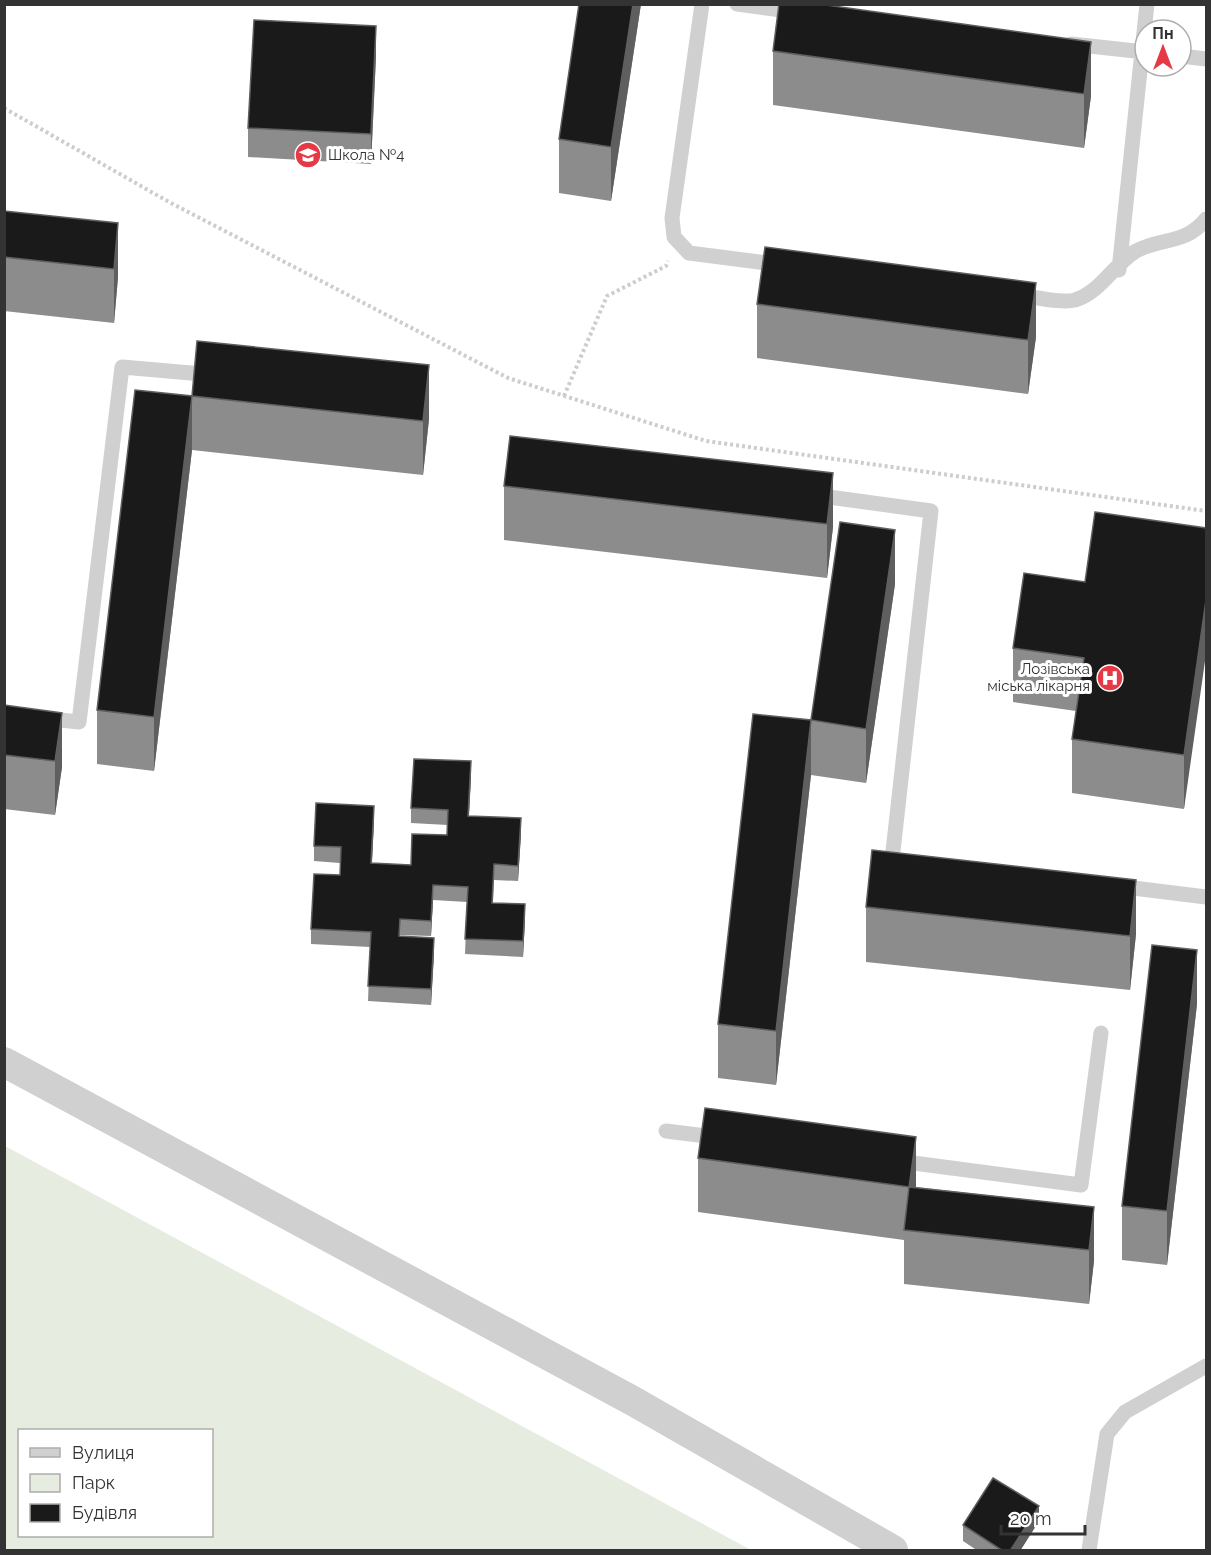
<svg xmlns="http://www.w3.org/2000/svg" width="1211" height="1555" font-family="Raleway,sans-serif">
	<style>
		.green { fill: #e6ecdf; fill-rule: evenodd }
		.lines { fill: none; stroke-linecap: round; stroke-linejoin: round }
		.path { stroke: #cdcdcd; stroke-width: 4; stroke-dasharray: 3 3; stroke-linecap: butt }
		.service { stroke: #d0d0d0; stroke-width: 15 }
		.minor { stroke: #d0d0d0; stroke-width: 30 }
		.wall { fill: #8c8c8c }
		.shaded-wall { fill: #5f5f5f }
		.building { fill: #1a1a1a; stroke: #5f5f5f; stroke-width: 1.5 }
		.labels { text-anchor: middle; dominant-baseline: central; stroke-width: 6; stroke-linejoin: round; paint-order: stroke }
		.poi-label { font-size: 15px; fill: #333; stroke: #fff; text-anchor: start }
	</style>
	<rect width="100%" height="100%" fill="#fff"/>
	<path class="green" d="M5,1146L751,1550H5ZM20,1430H212V1536H20Z"/>
	<g class="lines">
		<path class="path" d="M4,108L169,202L508,378L706,441L1206,511
			M564,396L607,296L666,266L668,261"/>
		<path class="service" d="M702,4L672,218L674,237L689,253L783,265
			M737,4L796,12
			M1071,44L1145,52
			M1181,56L1206,59
			M1119,270L1147,4
			M1015,294C1029,296 1063,304 1075,300C1101,292 1114,264 1136,251C1162,237 1185,245 1206,219
			M814,495L931,511L892,860L903,862
			M4,714L79,722L122,367L214,375
			M1117,886L1206,897
			M666,1131L722,1138
			M898,1161L1081,1185L1101,1033
			M1089,1550L1107,1434L1125,1412L1206,1366"/>
		<path class="minor" d="M4,1062L633,1401L893,1550"/>
	</g>
	<path class="wall" d="M641,4L611,201L559,193V139Z
		M779,4L1091,96L1084,148L773,105V51Z
		M376,56L371,164L248,157V128Z
		M4,211L118,223V277L114,323L4,311Z
		M757,304L1036,337L1028,394L757,358Z
		M192,396L429,419L423,475L192,450L154,771L97,764V710Z
		M833,473V527L827,578L504,540V486Z
		M1206,528L1184,809L1072,793V739L1076,711L1013,702V648L1085,582Z
		M895,584L866,783L811,775L776,1085L718,1078V1024L811,720Z
		M4,705L62,767L55,815L4,809Z
		M471,777L469,816L521,834L518,881L494,880L493,903L525,920L523,957L465,954L467,902L433,900L431,936L400,935V936L434,954L431,1005L368,1001L370,947L311,944V929L340,875V863L314,861V846L374,821L372,864L411,865L447,835L448,825L411,823V808Z
		M866,907L1136,934L1130,990L866,962Z
		M1197,1004L1167,1265L1122,1260V1206Z
		M698,1158L916,1187L1094,1207V1261L1089,1304L904,1284V1240L698,1212Z
		M1039,1521L1020,1551H978L963,1541V1525Z"/>
	<path class="shaded-wall" d="M633,4H641L611,201V147Z
		M376,26V56L371,164V134Z
		M1091,42V96L1084,148V94Z
		M118,223V277L114,323V269Z
		M1036,283V337L1028,394V340Z
		M429,365V419L423,475V421Z
		M192,396V450L154,771V717Z
		M833,473V527L827,578V524Z
		M895,530V584L866,783V729Z
		M1206,600V654L1184,809V755Z
		M62,713V767L55,815V761Z
		M811,720V775L776,1085V1031Z
		M471,761V777L468,832V816Z
		M374,806V821L371,879V863Z
		M521,818V834L518,881V866Z
		M1136,880V934L1130,990V936Z
		M433,885V900L431,936V921Z
		M525,904V920L523,957V941Z
		M434,938V954L431,1005V989Z
		M1197,950V1004L1167,1265V1211Z
		M916,1137V1191L909,1187Z
		M1094,1207V1261L1089,1304V1250Z
		M1039,1506V1521L1020,1551H1010Z"/>
	<path class="building" d="M579,4H633L611,147L559,139Z
		M779,4H819L1091,42L1084,94L773,51Z
		M254,20L376,26L371,134L248,128Z
		M4,211L118,223L114,269L4,257Z
		M765,247L1036,283L1028,340L757,304Z
		M197,341L429,365L423,421L192,396Z
		M135,390L192,396L154,717L97,710Z
		M510,436L833,473L827,524L504,486Z
		M1095,512L1206,528V600L1184,755L1072,739L1084,658L1013,648L1024,573L1085,582Z
		M840,522L895,530L866,729L811,720Z
		M4,705L62,713L55,761L4,755Z
		M753,714L811,720L776,1031L718,1024Z
		M414,759L471,761L468,816L521,818L518,866L494,864L492,903L525,904L523,941L465,939L468,887L433,885L431,921L400,919L399,936L434,938L431,989L368,986L371,932L311,929L314,874L340,875L341,847L314,846L316,803L374,806L371,863L411,865L412,834L447,835L448,810L411,808Z
		M872,850L1136,880L1130,936L866,907Z
		M1152,945L1197,950L1167,1211L1122,1206Z
		M705,1108L916,1137L909,1187L698,1158Z
		M909,1187L1094,1207L1089,1250L904,1230Z
		M993,1478L1039,1506L1010,1551H1003L963,1525Z"/>
	<defs>
		<symbol id="school-disc" viewBox="-11 -11 22 22"><circle r="9.5" fill="#e63946" stroke="#fff"/><path d="M0-5L7-2L0 1L-7-2ZM-4 1L0 2.5L4 1V4Q0 6-4 4Z" fill="#fff"/></symbol>
		<symbol id="hospital-disc" viewBox="-11 -11 22 22"><circle r="9.5" fill="#e63946" stroke="#fff"/><path d="M-5-5h3v3.5h4V-5h3V5h-3V1.5h-4V5h-3Z" fill="#fff"/></symbol>
	</defs>
	<g fill-rule="evenodd">
		<use href="#school-disc" x="293" y="140" width="30" height="30"/>
		<use href="#hospital-disc" x="1095" y="663" width="30" height="30"/>
	</g>
	<g class="labels">
		<g class="poi-label">
			<text x="328" y="155">Школа №4</text>
			<text x="1090" y="669" text-anchor="end">Лозівська<tspan x="1090" dy="17">міська лікарня</tspan></text>
		</g>
	</g>
	<rect width="1211" height="1555" fill="none" stroke="#333333" stroke-width="12"/>
	<rect x="18" y="1429" width="195" height="108" fill="#ffffff" stroke="#adadad" stroke-width="1.5"/>
	<rect x="30" y="1448" width="30" height="9" fill="#d0d0d0" stroke="#adadad" stroke-width="1.5"/>
	<text x="72" y="1459" font-size="18" fill="#333333">Вулиця</text>
	<rect x="30" y="1474" width="30" height="18" fill="#e6ecdf" stroke="#adadad" stroke-width="1.5"/>
	<text x="72" y="1489" font-size="18" fill="#333333">Парк</text>
	<rect x="30" y="1504" width="30" height="18" fill="#1a1a1a" stroke="#adadad" stroke-width="1.5"/>
	<text x="72" y="1519" font-size="18" fill="#333333">Будівля</text>
	<g transform="translate(1163 48)"><circle r="28" fill="#ffffff" stroke="#adadad" stroke-width="1.5"/>
	<path d="M0-4.5L10 22L0 15L-10 22Z" fill="#e63946"/>
	<text y="-9" font-size="16" font-weight="bold" text-anchor="middle" fill="#333333">Пн</text>
	</g>
	<path d="M1001 1525v9h84v-9" fill="none" stroke="#333333" stroke-width="3"/>
	<text x="1010" y="1525" font-size="18" fill="#333333" stroke="#ffffff" stroke-width="4.5" paint-order="stroke">20 m</text>
</svg>
